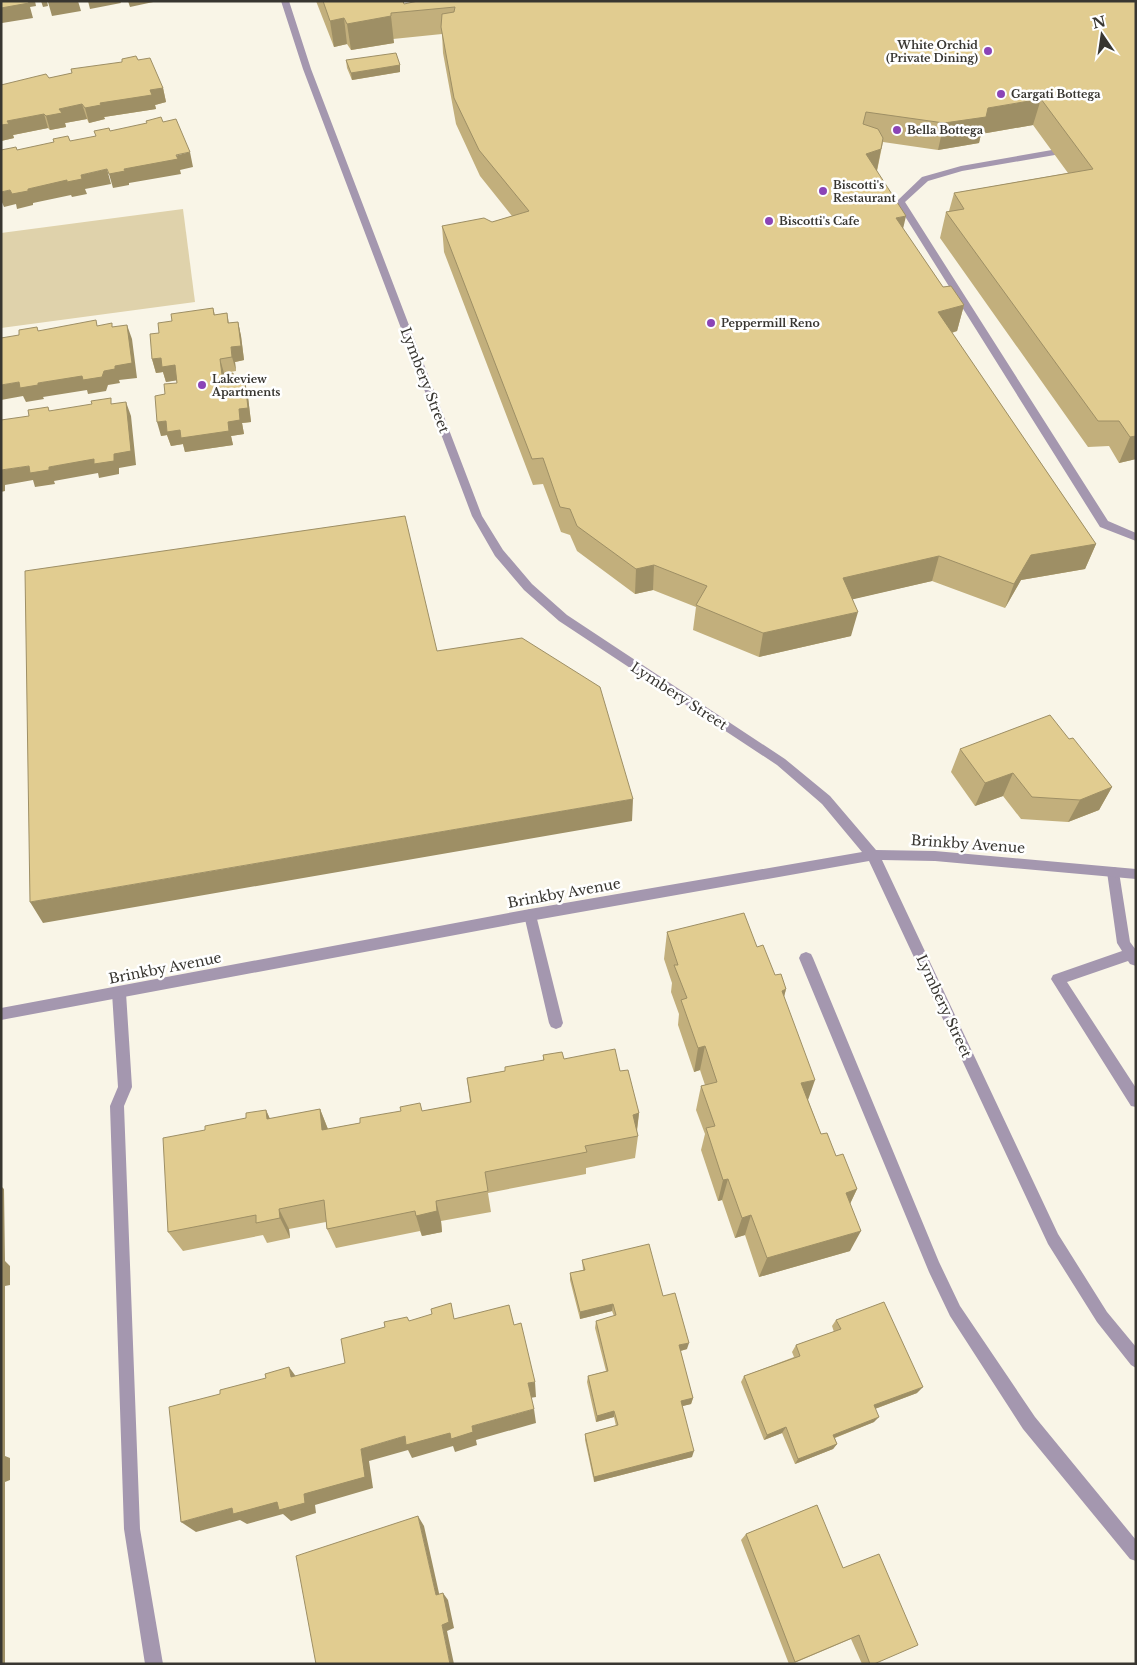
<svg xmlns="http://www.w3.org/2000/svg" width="1137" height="1665" font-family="'Libre Baskerville',serif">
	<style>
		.green { fill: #dfd2ab }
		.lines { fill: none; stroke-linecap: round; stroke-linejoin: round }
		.service { fill: #a497af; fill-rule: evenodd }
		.tertiary { fill: #a497af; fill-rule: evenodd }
		.wall { fill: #c2af7c }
		.shaded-wall { fill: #9e8f65 }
		.building { fill: #e1cc90; stroke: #9e8f65 }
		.poi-dot { fill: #8b44b7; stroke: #fff; stroke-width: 2 }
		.labels { text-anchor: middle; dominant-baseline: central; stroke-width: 5; stroke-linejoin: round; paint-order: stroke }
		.far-poi-label { font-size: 11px; font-weight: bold; fill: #383631; stroke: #fff; text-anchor: start }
		.street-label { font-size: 14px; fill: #383631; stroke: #fff }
	</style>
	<rect width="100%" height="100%" fill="#f9f5e7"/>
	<path class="green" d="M183,209L195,302L1,328V233Z"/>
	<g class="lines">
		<path class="service" d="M1069,147L1073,150L1072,152L962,171L928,181L905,202L1108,521L1136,533V541L1100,527L896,202L922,177L961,166Z
			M1113,867L1117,868L1119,872L1130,942L1136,950V966L1130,964L1128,961L1067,982L1136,1088V1107L1131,1106L1051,979L1053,975L1122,951L1117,943L1107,872L1109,868Z
			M530,909L535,911L563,1023L561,1027L556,1029L551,1027L549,1023L524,915L525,911Z
			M806,952L811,954L813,958L939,1262L960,1306L1035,1417L1136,1540V1561L1130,1559L1023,1429L950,1316L929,1272L799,958L801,954Z
			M119,987L124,989L126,993L132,1087L124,1106L140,1529L163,1664H145L124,1529L110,1106L118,1087L112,993L114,989Z"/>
		<path class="tertiary" d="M281,1H289L311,69L482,516L503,550L532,584L567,615L785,759L830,796L876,850L935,851L1136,869V879L935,861L882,860L1058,1234L1107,1312L1136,1347V1368L1131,1365L1097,1322L1048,1244L869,861L530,921L1,1020V1008L530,909L862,852L822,804L777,765L559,621L524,590L495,556L472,516L303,69Z"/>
	</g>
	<path class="wall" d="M316,1H403L404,4L1136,1V459L1119,463L1109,446L1088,447L940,238L946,212L949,211L954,193L1068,173L1033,125L981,134L979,143L938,150L883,142L877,171L903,229L943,287L964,305L957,331L952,333L1096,544L1085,569L1021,580L1005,608L932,581L852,599L851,636L759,657L693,630L696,607L653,590L635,594L577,551L570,535L561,532L543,484L533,485L444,252L442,226L492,222L512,216L480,176L456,124L443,53L442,34L393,39L394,43L351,50L347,44L334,47Z
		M138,60L163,88L166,102L155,105L156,109L104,117L105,119L89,123L87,119L65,123L66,127L50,130L48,128L13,135L14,138L1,141V85L49,78Z
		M346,60L400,65V72L352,80L347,68Z
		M213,308L215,315L227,313L229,323L238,322L241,336L244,360L235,362L236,371L224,373V374L233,373L236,383L248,397L251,422L242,423L244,434L231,436L233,445L185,452L183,444L171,446L167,435L161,436L165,394L177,383L176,380L166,382L163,372L156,373L152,359L159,333L172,321Z
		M1069,739L1112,787L1099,810L1068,822L1021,819L1003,796L975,806L951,772L960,749Z
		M667,932L757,947L775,975L786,989L784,997L808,1100L821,1134L857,1189L850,1204V1251L759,1277L745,1235L735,1238L722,1200L718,1201L701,1150L705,1134L696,1110L701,1086L705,1085L700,1070L694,1072L678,1025L679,1014L671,992L672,983L664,959Z
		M543,1055L620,1071L639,1113L637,1132L638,1136L635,1158L586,1168V1174L488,1193L491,1212L441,1221L442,1232L422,1236L420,1231L336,1248L327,1229L326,1222L289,1229L290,1238L267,1243L263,1235L183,1251L168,1232L205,1130L246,1118L266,1110L270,1119L320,1109L328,1129L470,1102L467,1078L505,1071L543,1060Z
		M582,1260L663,1296L687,1349L680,1351L693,1398L691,1404L682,1406L692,1457L594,1482L585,1440V1434L616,1426L614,1417L596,1422L587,1382L588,1376L606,1371L595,1328L596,1321L614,1316L612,1311L580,1319L570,1280V1273L583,1270Z
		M836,1320L917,1393L875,1409L874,1422L835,1438L837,1444L833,1449L795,1464L782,1433L764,1440L741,1382L744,1376L794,1357L792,1352L796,1345L834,1332L832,1326Z
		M817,1505L874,1664H862L851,1639L792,1664H789L741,1540L746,1534Z"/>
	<path class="shaded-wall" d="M28,1H35L36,6L30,7L33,18L2,23L1,20V8Z
		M41,1H47L48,6L43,7Z
		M53,1H78L81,11L52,16L48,2Z
		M88,1H120L121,3L90,9Z
		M128,1H158L130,7Z
		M391,16L394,43L351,50L347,24Z
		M344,18L347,44L334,47L330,21Z
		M400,65V72L352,80L351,73Z
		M163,88L166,102L155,105L156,109L104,117L105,119L89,123L85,108L100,103L150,90Z
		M1041,99L1033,125L981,134L979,143L938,150L944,123L988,108Z
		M82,104L87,119L65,123L66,127L50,130L46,116L59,109Z
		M44,114L48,128L13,135L14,138L1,141V125L7,121Z
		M881,149L876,175L866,154Z
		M190,152L193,167L180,170L181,174L129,183V185L113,188L109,174L124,169Z
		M107,169L111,184L85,189L87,194L72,197L71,195L33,203V205L17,209L16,204L4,207L1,200V192L10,190L28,189L81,175Z
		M906,216L900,242L896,218Z
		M964,305L957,331L931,338L938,312Z
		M238,322L241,336L244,360L235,362L236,371L232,357L231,347Z
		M127,325L132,339L137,378L119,380L120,383L108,385L106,391L88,394L87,390L43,397L44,399L26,402L23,396L1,400V385L19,382L38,383L104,371L115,366Z
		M161,358L175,365L179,380L166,382L163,372L156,373L152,359Z
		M220,359L224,373L226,389L222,375Z
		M245,382L248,397L251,422L242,423L244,434L231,436L233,445L185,452L183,444L171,446L167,435L161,436L157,422L166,421L228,422L239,409Z
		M126,402L131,416L136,465L119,468V474L99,478L98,473L54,481L55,484L35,487L33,480L5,485V491L1,492V470L29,466L49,467L114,454Z
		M1136,436V459L1119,463L1130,437Z
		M1096,544L1085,569L1021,580L1005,608L1014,584L1031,555Z
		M939,556L932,581L837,603L843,578Z
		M654,565L653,590L635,594L636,569Z
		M858,612L851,636L759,657L763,633Z
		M1013,773L1003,796L975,806L985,783Z
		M1112,787L1099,810L1068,822L1080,800Z
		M633,799L632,821L43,923L30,902Z
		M786,989L779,1015L782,991Z
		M705,1046L700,1070L694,1072L698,1048Z
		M815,1080L807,1103L801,1083Z
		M320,1109L329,1132L322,1130Z
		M266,1110L276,1133L267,1119Z
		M639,1113L636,1136L633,1115Z
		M728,1179L722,1200L718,1201L723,1180Z
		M1,1186L4,1189L5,1261L10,1266V1285L5,1286V1456L10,1458V1480L5,1482V1664H1Z
		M857,1189L847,1210L846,1193Z
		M436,1201L441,1221L442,1232L422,1236L416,1216Z
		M279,1209L289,1229L290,1238L280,1218Z
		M751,1215L745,1235L735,1238L742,1218Z
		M861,1231L850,1251L759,1277L767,1258Z
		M613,1304L612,1311L580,1319V1312Z
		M689,1343L687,1349L677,1352L679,1345Z
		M289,1367L300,1382L291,1377Z
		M535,1382L536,1397L530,1398L528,1383Z
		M923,1387L917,1393L869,1411L874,1405Z
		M693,1398L691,1404L679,1407L681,1401Z
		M534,1409L536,1423L476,1440L477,1445L455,1452L453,1446L412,1458L408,1450L369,1461L373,1488L315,1505L316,1513L291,1521L283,1514L247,1524L240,1520L196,1532L181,1522L232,1508L304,1494L361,1449L405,1436L472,1426Z
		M614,1411V1417L596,1422L597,1416Z
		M879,1417L874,1422L829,1440L833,1435Z
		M786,1427L782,1433L764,1440L767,1435Z
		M837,1444L833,1449L795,1464L798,1459Z
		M694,1451L692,1457L594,1482V1477Z
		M418,1516L424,1526L441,1602L436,1595Z
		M443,1593L448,1600L454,1628L447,1631L454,1664H450L442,1625Z"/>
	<path class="building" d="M1,1H28L29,3L1,8Z
		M323,1H403L404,4L418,1H1136V436L1130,437L1119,421H1098L946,212L964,209L954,193L1093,169L1041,99L988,108L986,117L944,123L866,112L863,124L878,129L883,138L881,149L866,154L906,216L896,218L943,287L951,286L964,305L938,312L1096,544L1031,555L1014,584L939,556L843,578L858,612L763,633L696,605L707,586L654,565L636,569L577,526L570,509L560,507L543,458L532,459L442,226L484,218L492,222L529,211L479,150L454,98L441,27L442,14L454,12L455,7L391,13V16L347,24L344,18L330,21Z
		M396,53L400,65L351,73L346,60Z
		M136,56L138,60L150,58L163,88L150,90L152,95L100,103L101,105L85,108L82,104L59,109L62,113L46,116L44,114L7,121L9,124L1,125V85L46,74L49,78L72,73L71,69L122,62V59Z
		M161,117L163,122L176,119L190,152L176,155L178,159L124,169L125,171L109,174L107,169L81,175L82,179L67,182V180L28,189V191L12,194L10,190L1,192V150L16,147L17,150L54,142L53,139L68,136L70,141L96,136L94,131L109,128L110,131L147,123L146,121Z
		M213,308L214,315L227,313L228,323L238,322L241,346L231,347L232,357L220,359L222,375L233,373L234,384L245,382L248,408L239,409L240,420L228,422L229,431L181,438L180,430L167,432L166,421L157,422L155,396L165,394L164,384L177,383L175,365L162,367L161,358L152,359L150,334L159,333L158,323L172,321L171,314Z
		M96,320L97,326L112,323V327L127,325L132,363L115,366V369L104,371L102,377L83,380L82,376L38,383V385L20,388L19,382L1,385V338L19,335V330L37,327L38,331Z
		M111,398V404L126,402L131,451L114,454V461L94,464V459L49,467V470L30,473L29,466L1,470V420L29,416L28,410L48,407L49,411L92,404L91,401Z
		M405,516L437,651L522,638L600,687L633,799L30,902L25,571Z
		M1050,715L1069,739L1073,738L1112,787L1080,800L1032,797L1013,773L985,783L960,749Z
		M744,913L757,947L763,945L775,975L781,974L786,989L782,991L815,1080L801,1083L821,1134L827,1133L836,1156L843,1154L857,1189L846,1193L861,1231L767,1258L751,1215L742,1218L728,1179L723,1180L706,1128L715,1126L701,1086L717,1082L705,1046L698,1048L681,1000L687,998L674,965H678L667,932Z
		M615,1049L620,1071L628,1070L639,1113L633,1115L638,1136L585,1146L587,1152L485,1172L488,1191L436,1201L437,1211L416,1216L415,1211L327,1229L324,1200L279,1209L280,1218L256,1223V1215L168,1232L163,1138L205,1130V1126L246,1118V1113L266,1110L267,1119L320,1109L322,1130L360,1123V1118L401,1111L400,1107L420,1103L422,1111L471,1102L467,1078L505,1071V1067L544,1060L543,1055L562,1052L564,1059Z
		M649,1244L663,1296L675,1293L689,1343L679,1345L693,1398L681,1401L694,1451L594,1477L585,1434L618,1425L614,1411L597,1416L588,1376L608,1371L596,1321L616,1315L613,1304L580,1312L570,1273L585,1270L582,1260Z
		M884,1302L923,1387L874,1405L879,1417L833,1435L837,1444L798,1459L786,1427L767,1435L744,1376L800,1356L796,1345L841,1329L836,1320Z
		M451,1303L454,1319L509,1305L514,1325L521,1323L535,1382L528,1383L534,1409L472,1426L473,1432L451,1439L450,1433L406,1445L405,1436L361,1449L365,1477L304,1494L305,1503L279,1510L277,1502L233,1514L232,1508L181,1522L169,1407L220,1394V1390L266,1378L265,1374L289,1367L291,1377L345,1363L341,1339L385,1327L384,1322L407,1317L409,1321L432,1314L431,1309Z
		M817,1505L843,1568L879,1554L918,1645L874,1664H870L859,1635L795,1662L746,1534Z
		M418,1516L436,1595L443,1593L449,1622L442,1625L450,1664H316L296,1556Z"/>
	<g class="poi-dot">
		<circle cx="988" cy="51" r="5"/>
		<circle cx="1001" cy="94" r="5"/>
		<circle cx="897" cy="130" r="5"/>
		<circle cx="823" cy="191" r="5"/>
		<circle cx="769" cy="221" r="5"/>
		<circle cx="711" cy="323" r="5"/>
		<circle cx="202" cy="385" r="5"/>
	</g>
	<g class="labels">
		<g class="far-poi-label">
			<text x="978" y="45" text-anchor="end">White Orchid<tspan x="978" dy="13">(Private Dining)</tspan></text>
			<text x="1011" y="94">Gargati Bottega</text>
			<text x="907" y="130">Bella Bottega</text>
			<text x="833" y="185">Biscotti's<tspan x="833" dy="13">Restaurant</tspan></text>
			<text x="779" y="221">Biscotti's Cafe</text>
			<text x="721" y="323">Peppermill Reno</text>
			<text x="212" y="379">Lakeview<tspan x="212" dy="13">Apartments</tspan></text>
		</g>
		<g class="street-label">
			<text transform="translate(425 380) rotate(69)">Lymbery Street</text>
			<text transform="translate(679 696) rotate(33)">Lymbery Street</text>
			<text transform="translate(968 844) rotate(4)">Brinkby Avenue</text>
			<text transform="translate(564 893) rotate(-10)">Brinkby Avenue</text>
			<text transform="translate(165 968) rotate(-11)">Brinkby Avenue</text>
			<text transform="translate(944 1006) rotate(65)">Lymbery Street</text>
		</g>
	</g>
	<rect width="1137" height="1665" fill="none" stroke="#383631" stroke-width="5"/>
	<g transform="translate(1102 35) rotate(347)" stroke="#ffffff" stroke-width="4" paint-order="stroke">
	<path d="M0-4L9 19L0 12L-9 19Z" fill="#383631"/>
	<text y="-8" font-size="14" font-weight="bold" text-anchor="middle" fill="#383631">N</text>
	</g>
</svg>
